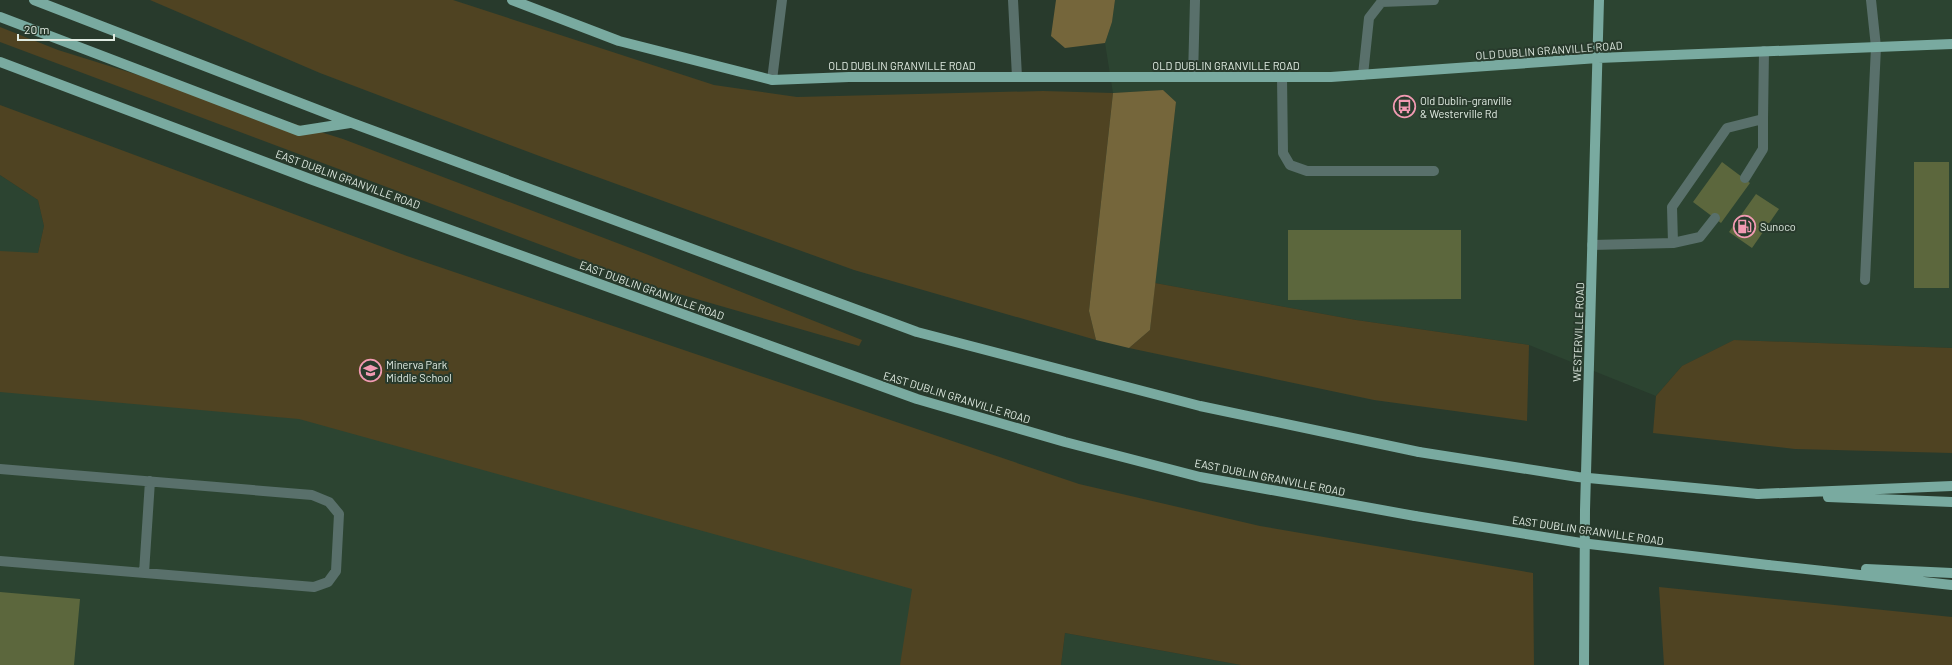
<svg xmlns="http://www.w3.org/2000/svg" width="1952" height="665" font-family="Barlow,sans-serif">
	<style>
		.built { fill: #2c4431 }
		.green { fill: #4f4322 }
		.forest { fill: #75663b }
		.building { fill: #5c673d }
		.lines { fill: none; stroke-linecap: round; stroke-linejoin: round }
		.service { stroke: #59706b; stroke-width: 10 }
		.minor { stroke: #59706b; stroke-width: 10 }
		.primary { stroke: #79aaa0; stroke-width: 10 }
		.primary-bridge { stroke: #79aaa0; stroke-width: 10 }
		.labels { text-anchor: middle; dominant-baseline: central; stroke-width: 4; stroke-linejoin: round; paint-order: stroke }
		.street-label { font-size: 11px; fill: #e0ebe2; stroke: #283a2c }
		.poi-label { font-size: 11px; fill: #e0ebe2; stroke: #283a2c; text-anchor: start }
	</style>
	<rect width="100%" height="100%" fill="#283a2c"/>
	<path class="built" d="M1115,0H1952V348L1734,340L1682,366L1656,396L1529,345L1356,320L1155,283L1176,102L1163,90L1113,93L1105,43L1112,22Z
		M0,175L38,200L44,226L38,253L1015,462L987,665H0Z
		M1065,633L1241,665H1061Z"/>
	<path class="green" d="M150,0H453L714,85L797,97L1043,91L1113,93L1089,311L1096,340L854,270L542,157L320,73Z
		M0,27L58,50L343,139L646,254L862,340L859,346L648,285L0,42Z
		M0,105L407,256L1079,484L1260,526L1533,573L1534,665H1241L1065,633L1061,665H900L912,589L299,419L0,392V251L38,253L44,226L38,200L0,175Z
		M1155,283L1356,320L1529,345L1527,421L1374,400L1129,348L1150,330Z
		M1734,340L1952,348V453L1795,449L1653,433L1656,396L1682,366Z
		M1659,587L1952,617V665H1664Z"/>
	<path class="forest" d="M1056,0H1115L1112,22L1105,43L1065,48L1051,36Z
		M1163,90L1176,102L1150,330L1129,348L1096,340L1089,311L1113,93Z"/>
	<path class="building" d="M1722,162L1750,183L1721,223L1693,202Z
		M1914,162H1949V288H1914Z
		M1756,194L1779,209L1752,248L1729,232Z
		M1288,230H1461V299L1288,300Z
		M0,592L80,599L74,665H0Z"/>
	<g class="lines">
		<path class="service" d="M1381,2L1434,0
			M1363,75L1369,18L1383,0
			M1193,77L1195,0
			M1282,77L1283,153L1290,165L1307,171H1434
			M1745,178L1763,149V119
			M1673,243L1700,237L1715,218
			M1592,245L1673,243L1672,207L1727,128L1763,119L1764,51
			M1865,280L1876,47L1871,0
			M0,469L312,495L329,502L339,514L336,571L328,582L314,587L0,561
			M144,573L150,481"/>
		<path class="minor" d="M1013,0L1017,77
			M772,80L782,0"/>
		<path class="primary" d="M34,0L352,123L917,332L1200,406L1419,452
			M512,0L619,41L772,80L849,77H1331L1598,58L1952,44
			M0,17L299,131L350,123
			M0,62L310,179L917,399L1065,442L1200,477L1415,516
			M1758,494L1952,486
			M1828,497L1952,502
			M1768,565L1952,585
			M1866,569L1952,573
			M1584,665L1585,510L1599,0"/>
		<path class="primary-bridge" d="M1419,452L1578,477L1758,494
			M1415,516L1581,543L1768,565"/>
	</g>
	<defs>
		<symbol id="bus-ring" viewBox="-11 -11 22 22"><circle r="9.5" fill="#283a2c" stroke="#f19ab2" stroke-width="1.5"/><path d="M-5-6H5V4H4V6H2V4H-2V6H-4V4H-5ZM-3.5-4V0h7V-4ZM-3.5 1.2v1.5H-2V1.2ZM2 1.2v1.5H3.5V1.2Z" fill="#f19ab2"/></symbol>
		<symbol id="fuel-ring" viewBox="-11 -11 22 22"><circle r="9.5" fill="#283a2c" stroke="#f19ab2" stroke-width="1.5"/><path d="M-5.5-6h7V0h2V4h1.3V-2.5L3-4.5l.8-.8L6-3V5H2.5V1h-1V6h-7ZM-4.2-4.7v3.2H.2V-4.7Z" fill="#f19ab2"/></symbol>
		<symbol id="school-ring" viewBox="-11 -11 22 22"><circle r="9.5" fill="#283a2c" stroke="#f19ab2" stroke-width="1.5"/><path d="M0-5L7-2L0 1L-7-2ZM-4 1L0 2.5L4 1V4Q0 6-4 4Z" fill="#f19ab2"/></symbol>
	</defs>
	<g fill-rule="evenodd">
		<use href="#bus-ring" x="1392" y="94" width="25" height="25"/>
		<use href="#fuel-ring" x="1732" y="214" width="25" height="25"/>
		<use href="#school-ring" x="358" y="358" width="25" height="25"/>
	</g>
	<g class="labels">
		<g class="street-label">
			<text transform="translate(1549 50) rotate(-4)">OLD DUBLIN GRANVILLE ROAD</text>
			<text x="902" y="65">OLD DUBLIN GRANVILLE ROAD</text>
			<text x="1226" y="65">OLD DUBLIN GRANVILLE ROAD</text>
			<text transform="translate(348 179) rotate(20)">EAST DUBLIN GRANVILLE ROAD</text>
			<text transform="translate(652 290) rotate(20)">EAST DUBLIN GRANVILLE ROAD</text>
			<text transform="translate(1578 332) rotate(-88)">WESTERVILLE ROAD</text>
			<text transform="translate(957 397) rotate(17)">EAST DUBLIN GRANVILLE ROAD</text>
			<text transform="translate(1270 477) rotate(11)">EAST DUBLIN GRANVILLE ROAD</text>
			<text transform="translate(1588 530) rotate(8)">EAST DUBLIN GRANVILLE ROAD</text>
		</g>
		<g class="poi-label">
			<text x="1420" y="100">Old Dublin-granville<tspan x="1420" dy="13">&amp; Westerville Rd</tspan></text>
			<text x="1760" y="226">Sunoco</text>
			<text x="386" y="364">Minerva Park<tspan x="386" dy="13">Middle School</tspan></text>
		</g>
	</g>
	<path d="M18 34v6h96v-6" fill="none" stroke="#e0ebe2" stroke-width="2"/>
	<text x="24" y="34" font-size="12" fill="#e0ebe2" stroke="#283a2c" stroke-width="3" paint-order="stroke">20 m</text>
</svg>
